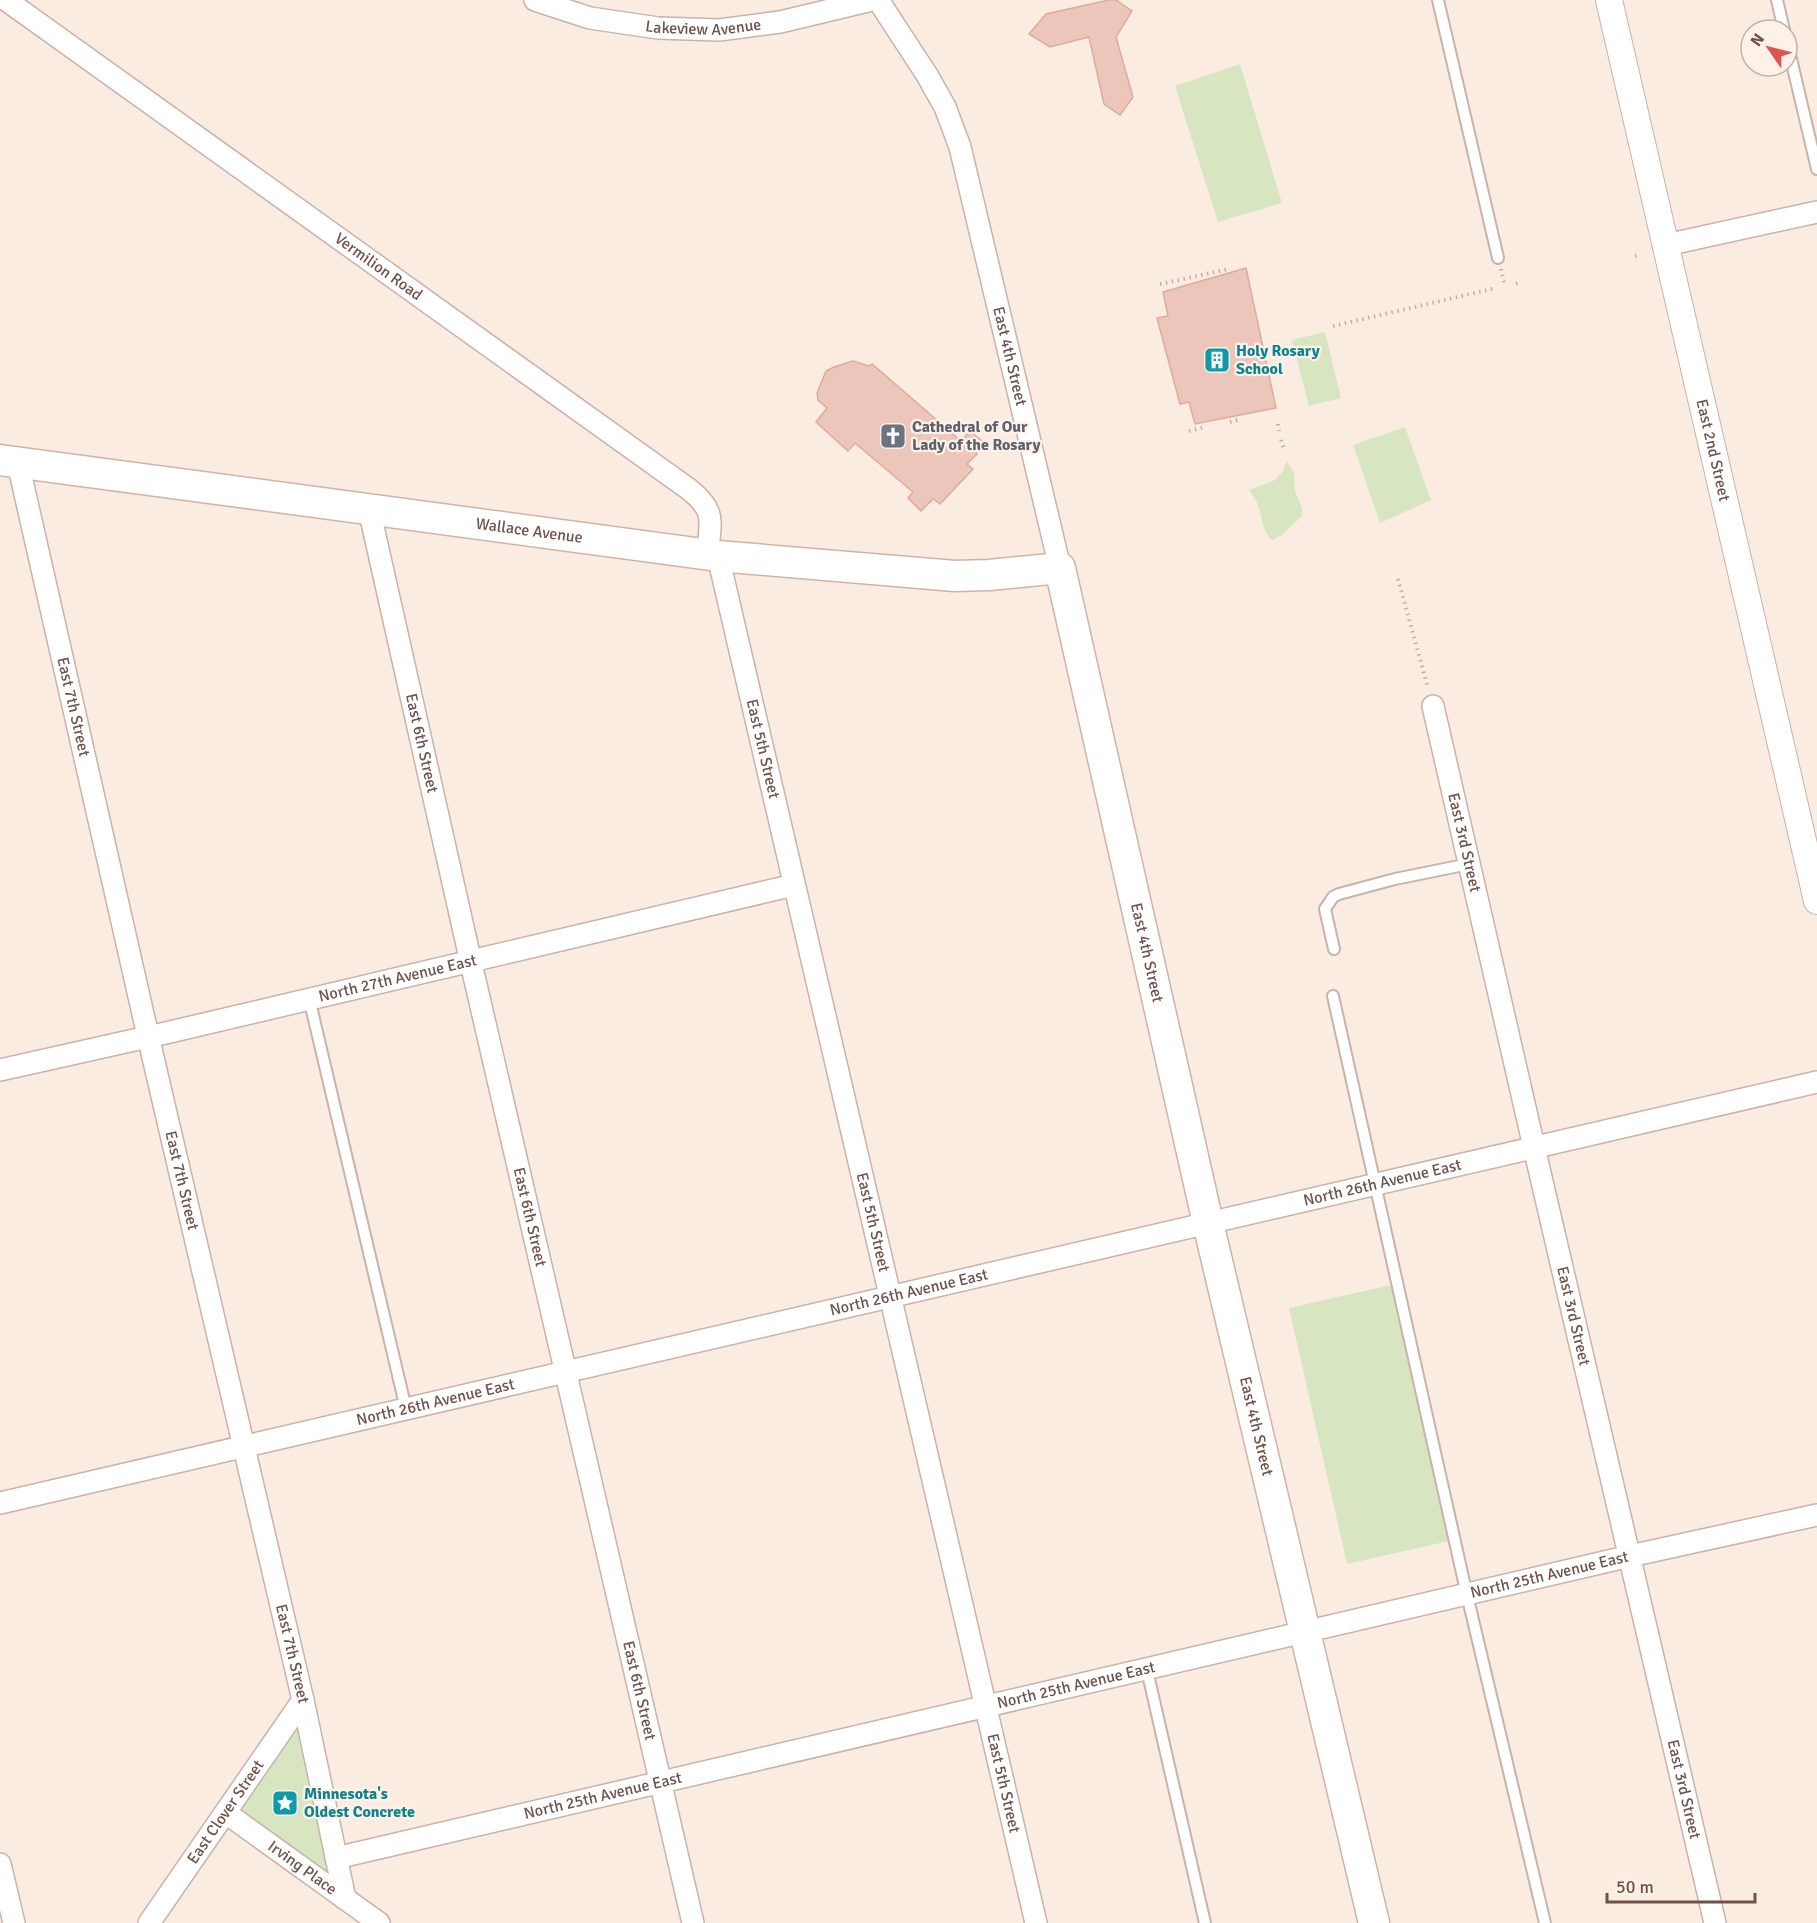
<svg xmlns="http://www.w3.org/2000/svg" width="1817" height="1923" font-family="Signika,sans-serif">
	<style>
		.green { fill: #d7e6c1 }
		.building { fill: #edc6bb; stroke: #dfaa9d; stroke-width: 1.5 }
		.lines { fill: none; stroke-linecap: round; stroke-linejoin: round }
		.service-casing { stroke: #c9b2a9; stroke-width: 14 }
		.minor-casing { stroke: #c9b2a9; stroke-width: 24 }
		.tertiary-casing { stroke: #c9b2a9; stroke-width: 28 }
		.secondary-casing { stroke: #cfb3a9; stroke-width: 33 }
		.path { stroke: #d2a99f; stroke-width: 4; stroke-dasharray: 1.5 4.5; stroke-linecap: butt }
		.service { stroke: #fff; stroke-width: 10 }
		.minor { stroke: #fff; stroke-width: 21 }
		.tertiary { stroke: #fff; stroke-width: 26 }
		.secondary { stroke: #fff; stroke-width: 30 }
		.labels { text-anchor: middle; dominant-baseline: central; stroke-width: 4.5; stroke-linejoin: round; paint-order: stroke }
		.street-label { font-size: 16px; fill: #6f514a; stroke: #fef1e7 }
		.culture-label { font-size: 16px; font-weight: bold; fill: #0d838f; stroke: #fef1e7; text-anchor: start }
		.worship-label { font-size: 16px; font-weight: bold; fill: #5b616d; stroke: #fef1e7; text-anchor: start }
	</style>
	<rect width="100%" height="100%" fill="#faece1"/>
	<path class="green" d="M1240,64L1282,203L1218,222L1175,86Z
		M1325,332L1341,398L1309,406L1292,340Z
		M1405,427L1431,500L1380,523L1353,445Z
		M1287,461L1294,472L1295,491L1302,508V516L1282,535L1272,540C1262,532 1262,515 1257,503C1255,498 1252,494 1249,490L1275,480L1283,471Z
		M1391,1285L1449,1541L1347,1564L1289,1308Z
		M303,1700L345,1899L226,1813Z"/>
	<path class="building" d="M1109,0H1116L1132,11L1116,37L1133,97L1120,115L1104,104L1089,37L1050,47L1029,34L1046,14Z
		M1246,268L1276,408L1195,424L1189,402L1180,404L1157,318L1168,316L1163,292Z
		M853,361L869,366L872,364L961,441L970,431L982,441L973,450L977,454L967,464L973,469L940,504L933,499L921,511L908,498L913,492L855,443L848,451L816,422L827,408L818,400L817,393L826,371L834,367Z"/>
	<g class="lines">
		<defs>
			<path id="service" d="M1438,0L1498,258
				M1777,0L1784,30
				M1787,42L1817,169
				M1334,949L1325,909L1333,897L1339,894L1395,879L1469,864
				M1333,996L1464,1582L1545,1923
				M309,998L406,1409
				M1147,1670L1205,1923"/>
			<g id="minor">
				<path id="s1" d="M6,0L690,490C718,513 709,522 708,555"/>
				<path id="s2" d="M535,0L590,18L658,28L719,30L780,22L872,0"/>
				<path id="s3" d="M878,0L927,75L945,107L960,147L1060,568"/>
				<path d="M1666,245L1817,212"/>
				<path id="s4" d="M18,463L148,1036L303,1700L345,1899"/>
				<path id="s5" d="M369,509L474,976L693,1923"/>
				<path id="s6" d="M718,556L1036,1923"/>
				<path id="s7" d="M1433,706L1537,1160L1715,1923"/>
				<path id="s8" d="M0,1070L170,1032L794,885"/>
				<path id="s9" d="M0,1503L1817,1082"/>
				<path id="s10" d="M226,1813L379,1923"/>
				<path id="s11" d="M336,1858L1630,1556L1817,1515"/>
				<path d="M0,1864L14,1923"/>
				<path id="s12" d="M149,1923L303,1700"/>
			</g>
			<g id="tertiary">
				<path id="s13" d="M1609,0L1817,901"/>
			</g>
			<g id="secondary">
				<path id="s14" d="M0,460L718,556L955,576L989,575L1060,568L1208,1223L1374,1923"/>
			</g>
		</defs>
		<use href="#service" class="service-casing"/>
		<use href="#minor" class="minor-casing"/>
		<use href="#tertiary" class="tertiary-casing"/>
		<use href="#secondary" class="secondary-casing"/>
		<path class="path" d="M1635,256L1640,255
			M1501,269L1505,286
			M1160,284L1229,269
			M1516,284L1521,282
			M1333,326L1496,288
			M1230,422L1241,419
			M1278,424L1279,431
			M1189,431L1205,427
			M1281,440L1284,449
			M1398,579L1428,688"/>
		<use href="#service" class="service"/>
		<use href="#minor" class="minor"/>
		<use href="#tertiary" class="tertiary"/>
		<use href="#secondary" class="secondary"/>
	</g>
	<defs>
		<symbol id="building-square" viewBox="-11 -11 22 22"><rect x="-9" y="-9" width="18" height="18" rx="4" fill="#0f9aa8" stroke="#fef1e7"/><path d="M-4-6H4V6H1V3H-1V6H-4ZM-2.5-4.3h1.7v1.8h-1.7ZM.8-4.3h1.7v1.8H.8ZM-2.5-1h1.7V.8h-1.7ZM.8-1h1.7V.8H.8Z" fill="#fff"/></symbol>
		<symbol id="church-square" viewBox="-11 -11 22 22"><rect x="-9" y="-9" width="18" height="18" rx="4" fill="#6b7280" stroke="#fef1e7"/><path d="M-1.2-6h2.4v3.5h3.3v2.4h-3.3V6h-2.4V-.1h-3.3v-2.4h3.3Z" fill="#fff"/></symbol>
		<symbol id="sight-square" viewBox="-11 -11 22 22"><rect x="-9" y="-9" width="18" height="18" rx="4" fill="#0f9aa8" stroke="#fef1e7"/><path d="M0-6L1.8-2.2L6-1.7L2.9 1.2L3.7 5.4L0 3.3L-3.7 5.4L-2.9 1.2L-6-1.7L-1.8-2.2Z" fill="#fff"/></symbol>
	</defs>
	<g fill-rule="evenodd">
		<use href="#building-square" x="1202" y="345" width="30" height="30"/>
		<use href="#church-square" x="878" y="421" width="30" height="30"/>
		<use href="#sight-square" x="270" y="1788" width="30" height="30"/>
	</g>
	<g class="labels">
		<g class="street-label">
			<text stroke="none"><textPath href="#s2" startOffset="172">Lakeview Avenue</textPath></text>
			<text stroke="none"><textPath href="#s1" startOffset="458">Vermilion Road</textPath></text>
			<text stroke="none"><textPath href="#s3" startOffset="384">East 4th Street</textPath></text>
			<text stroke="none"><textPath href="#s13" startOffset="462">East 2nd Street</textPath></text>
			<text stroke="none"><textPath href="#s14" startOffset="534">Wallace Avenue</textPath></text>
			<text stroke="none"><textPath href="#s4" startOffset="250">East 7th Street</textPath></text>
			<text stroke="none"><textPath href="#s5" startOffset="240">East 6th Street</textPath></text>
			<text stroke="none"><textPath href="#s6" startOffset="198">East 5th Street</textPath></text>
			<text stroke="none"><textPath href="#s7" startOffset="140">East 3rd Street</textPath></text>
			<text stroke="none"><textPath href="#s14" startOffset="1462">East 4th Street</textPath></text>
			<text stroke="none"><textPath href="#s8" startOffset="408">North 27th Avenue East</textPath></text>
			<text stroke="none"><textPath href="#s4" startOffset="736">East 7th Street</textPath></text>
			<text stroke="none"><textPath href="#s9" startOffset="1419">North 26th Avenue East</textPath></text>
			<text stroke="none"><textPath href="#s5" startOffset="726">East 6th Street</textPath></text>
			<text stroke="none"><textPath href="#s6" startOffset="684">East 5th Street</textPath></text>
			<text stroke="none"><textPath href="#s9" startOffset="933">North 26th Avenue East</textPath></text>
			<text stroke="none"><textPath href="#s7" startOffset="626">East 3rd Street</textPath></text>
			<text stroke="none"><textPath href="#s9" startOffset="447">North 26th Avenue East</textPath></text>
			<text stroke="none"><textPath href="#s14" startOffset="1948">East 4th Street</textPath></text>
			<text stroke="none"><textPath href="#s11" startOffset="1246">North 25th Avenue East</textPath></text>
			<text stroke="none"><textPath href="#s4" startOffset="1222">East 7th Street</textPath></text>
			<text stroke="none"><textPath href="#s11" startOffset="760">North 25th Avenue East</textPath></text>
			<text stroke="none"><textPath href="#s5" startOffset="1212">East 6th Street</textPath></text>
			<text stroke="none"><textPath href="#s6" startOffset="1260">East 5th Street</textPath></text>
			<text stroke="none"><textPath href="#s7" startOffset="1112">East 3rd Street</textPath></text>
			<text stroke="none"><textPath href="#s11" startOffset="274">North 25th Avenue East</textPath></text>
			<text stroke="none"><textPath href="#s12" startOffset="135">East Clover Street</textPath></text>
			<text stroke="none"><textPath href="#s10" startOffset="94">Irving Place</textPath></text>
		</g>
		<g class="culture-label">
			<text x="1236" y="351">Holy Rosary<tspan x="1236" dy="18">School</tspan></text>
			<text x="304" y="1794">Minnesota's<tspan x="304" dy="18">Oldest Concrete</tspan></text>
		</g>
		<g class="worship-label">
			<text x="912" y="427">Cathedral of Our<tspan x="912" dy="18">Lady of the Rosary</tspan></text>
		</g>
	</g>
	<g transform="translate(1769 48) rotate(305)"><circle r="28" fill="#fef1e7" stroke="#c5b1a8" stroke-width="1.5"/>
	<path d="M0-4.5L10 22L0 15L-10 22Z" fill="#dc554e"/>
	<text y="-9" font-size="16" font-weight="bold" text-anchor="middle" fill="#6f514a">N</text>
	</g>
	<path d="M1607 1893v9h148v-9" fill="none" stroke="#6f514a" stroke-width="3"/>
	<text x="1616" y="1893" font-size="18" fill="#6f514a" stroke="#fef1e7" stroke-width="4.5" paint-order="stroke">50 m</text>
</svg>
